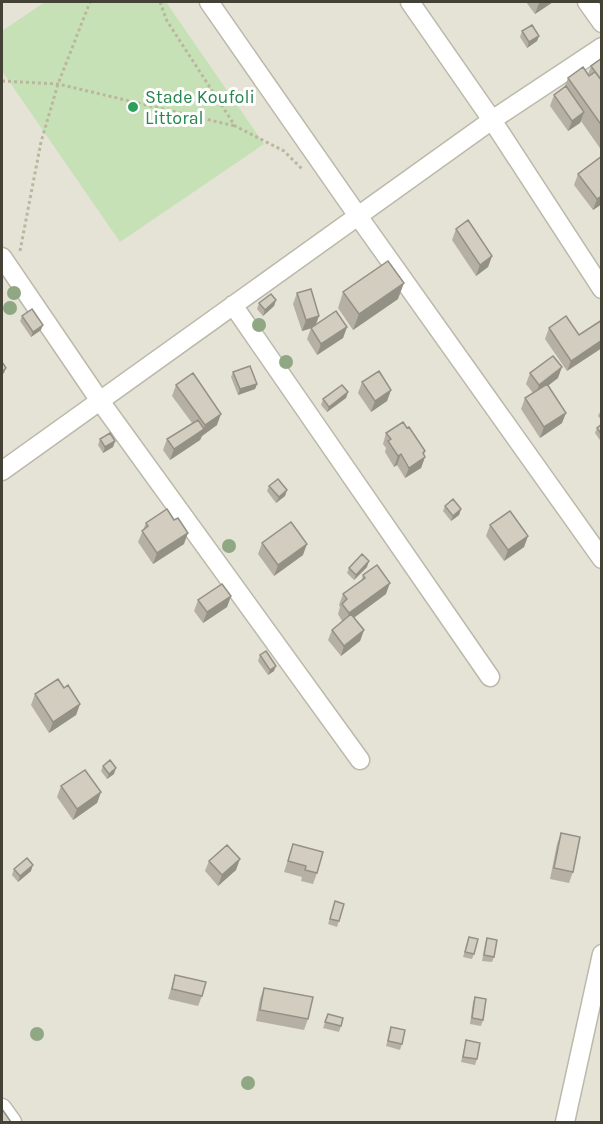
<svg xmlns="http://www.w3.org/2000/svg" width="603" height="1124" font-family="Karla,sans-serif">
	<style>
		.residential { fill: #e5e2d6 }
		.green { fill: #c6e1b5 }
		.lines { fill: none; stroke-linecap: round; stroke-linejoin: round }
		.minor-casing { stroke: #bcb9ab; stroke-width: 21 }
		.path { stroke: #bcb69e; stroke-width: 3; stroke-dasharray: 3 3; stroke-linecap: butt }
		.minor { stroke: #fff; stroke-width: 18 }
		.tree { fill: #8fa883 }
		.wall { fill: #b5b0a3 }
		.shaded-wall { fill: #939085 }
		.building { fill: #d2cdbe; stroke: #939085; stroke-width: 1.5 }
		.leisure-dot { fill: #2e9e5b; stroke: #fff; stroke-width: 2 }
		.labels { text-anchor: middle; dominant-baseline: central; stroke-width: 6; stroke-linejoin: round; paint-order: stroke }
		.leisure-label { font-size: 18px; fill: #27864d; stroke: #fff; text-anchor: start }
	</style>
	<rect width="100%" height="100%" fill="#f1f0e7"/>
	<path class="residential" d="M2,2H601V1122H2Z"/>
	<path class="green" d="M45,2H166L264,144L120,242L2,71V31Z"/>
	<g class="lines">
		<defs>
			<path id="minor" d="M209,2L358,216L602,559
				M410,2L492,120L602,289
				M587,2L602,23
				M2,257L100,401L360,760
				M233,305L490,677
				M2,471L492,120L602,47
				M2,1108L12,1122
				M565,1122L602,954"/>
		</defs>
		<use href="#minor" class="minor-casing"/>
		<path class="path" d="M160,2L167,21L235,126L284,151L302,169
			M2,81L58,84L235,126
			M20,251L41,142L58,84L90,2"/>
		<use href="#minor" class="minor"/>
	</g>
	<g class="tree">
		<circle cx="14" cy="293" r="7"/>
		<circle cx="10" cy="308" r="7"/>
		<circle cx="259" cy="325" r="7"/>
		<circle cx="286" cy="362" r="7"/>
		<circle cx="229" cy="546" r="7"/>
		<circle cx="37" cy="1034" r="7"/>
		<circle cx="248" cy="1083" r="7"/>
	</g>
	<path class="wall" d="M526,2H553L535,14Z
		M522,31L539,36L537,41L527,48L520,37Z
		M602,58V151L581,121L580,123L568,131L550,106L554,95L564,88L568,78L588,74L591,66Z
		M602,156V204L593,210L574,185L578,174Z
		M456,229L492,256L488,267L476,276L452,240Z
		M343,292L398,299L353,330L338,308Z
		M297,293L316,325L347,327L343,338L317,355L307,339L311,328L302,331L293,304Z
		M276,300L274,306L263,316L257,309L259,303Z
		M22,316L41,330L31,337L20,321Z
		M602,320L567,371L545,339L549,328L579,335Z
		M233,372L257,384L255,389L238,395L231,377Z
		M530,373L558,378L548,385L562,423L540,438L521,409L525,398L533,393L526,384Z
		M362,382L391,390L387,401L371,412L358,393Z
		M176,385L217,425L202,436L200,440L170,460L163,450L167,439L192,423L172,396Z
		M348,392L346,398L327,412L321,405L323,399Z
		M602,408V421L598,416Z
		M602,424V443L595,433L597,428Z
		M386,433L424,454L425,457L421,468L405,478L397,465L394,467L385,452L386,448L383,444Z
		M100,439L115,441L113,447L103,453L98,445Z
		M269,486L287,490L285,496L276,503L267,491Z
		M445,506L461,509L459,515L451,521L443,511Z
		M146,523L184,544L153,564L138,542Z
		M490,525L528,536L524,547L504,561L486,536Z
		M262,543L303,555L274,576L258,554Z
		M367,567L354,580L347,573L349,568Z
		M363,575L386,594L354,618L364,630L360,641L341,656L328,640L332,630L342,621L338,614L340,607L339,605L343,594L361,581Z
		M231,596L227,607L203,623L194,611L198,600Z
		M260,655L274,671L268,675L258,661Z
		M64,688L80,704L76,715L49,733L31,705L35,694Z
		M103,766L114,774L107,779L101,771Z
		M61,786L101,792L97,803L73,820L57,797Z
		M561,833L573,872L569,883L550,879L557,844Z
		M293,844L317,873L313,884L301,881L302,877L284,872Z
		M209,861L236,870L218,886L205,871Z
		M14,869L31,871L18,882L12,875Z
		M335,901L344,904L337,927L328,924Z
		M469,937L474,954L472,959L463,957Z
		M487,938L494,957L492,962L482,961L485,944Z
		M175,975L202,996L198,1006L168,999Z
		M264,988L308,1019L304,1030L256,1021L260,999Z
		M475,997L483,1020L481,1026L470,1024L473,1002Z
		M328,1014L341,1026L339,1032L323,1028Z
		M391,1027L402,1044L400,1050L386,1046Z
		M466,1040L477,1059L475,1065L461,1062Z"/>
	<path class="shaded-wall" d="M541,2H553L535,14L539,3Z
		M539,36L537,41L527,48L529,42Z
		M584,112L580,123L568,131L572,121Z
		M602,196V204L593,210L597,199Z
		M492,256L488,267L476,276L480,265Z
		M404,283L398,299L353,330L359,314Z
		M276,300L274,306L263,316L265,310Z
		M319,316L315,327L302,331L306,320Z
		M43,325L41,330L31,337L33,332Z
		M347,327L343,338L317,355L321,344Z
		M602,340V348L567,371L571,361Z
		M562,367L558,378L535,396L539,385Z
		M6,368L4,373L2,375V372Z
		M257,384L255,389L238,395L240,389Z
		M391,390L387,401L371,412L375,401Z
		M348,392L346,398L327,412L329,407Z
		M566,413L562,423L540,438L544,427Z
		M221,414L217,425L202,436L200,440L170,460L174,449L203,430L205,425Z
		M115,441L113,447L103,453L105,447Z
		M425,451L422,459L425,457L421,468L405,478L409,468Z
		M401,454L397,465L394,467L398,456Z
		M287,490L285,496L276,503L279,497Z
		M461,509L459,515L451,521L453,516Z
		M188,533L184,544L153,564L157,553Z
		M528,536L524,547L504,561L508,550Z
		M307,544L303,555L274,576L278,565Z
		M369,561L367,567L354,580L356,575Z
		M390,583L386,594L345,624L349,613Z
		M231,596L227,607L203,623L207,612Z
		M364,630L360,641L341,656L344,646Z
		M276,666L274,671L268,675L270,670Z
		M80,704L76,715L49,733L53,722Z
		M116,768L114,774L107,779L109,774Z
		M101,792L97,803L73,820L77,809Z
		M240,859L236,870L218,886L222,875Z
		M33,865L31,871L18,882L20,876Z"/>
	<path class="building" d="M532,25L539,36L529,42L522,31Z
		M602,58V81L591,66Z
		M583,67L589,76L595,72L602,81V126L568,78Z
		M566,86L584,112L572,121L554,95Z
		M602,156V196L597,199L578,174Z
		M468,220L492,256L480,265L456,229Z
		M388,261L404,283L359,314L343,292Z
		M311,289L319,316L306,320L297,293Z
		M271,294L276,300L265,310L259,303Z
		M32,309L43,325L33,332L22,316Z
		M336,311L347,327L321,344L311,328Z
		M566,316L579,335L602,320V340L571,361L549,328Z
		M553,356L562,367L539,385L530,373Z
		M2,362L6,368L2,372Z
		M250,366L257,384L240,389L233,372Z
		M379,371L391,390L375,401L362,382Z
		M193,373L221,414L205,425L176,385Z
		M547,384L566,413L544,427L525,398Z
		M342,385L348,392L329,407L323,399Z
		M198,420L204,429L174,449L167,439Z
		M403,422L407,428L409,427L425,451L423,453L425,457L409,468L401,454L398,456L388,441L391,439L386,433Z
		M602,424V435L597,428Z
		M110,433L115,441L105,447L100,439Z
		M278,479L287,490L279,497L269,486Z
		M453,499L461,509L453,516L445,506Z
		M167,509L174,520L178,518L188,533L157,553L142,531L148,526L146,523Z
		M510,511L528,536L508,550L490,525Z
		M291,522L307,544L278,565L262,543Z
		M362,554L369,561L356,575L349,568Z
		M377,565L390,583L349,613L342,604L347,599L343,594L365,578L363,575Z
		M222,584L231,596L207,612L198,600Z
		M351,614L364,630L344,646L332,630Z
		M266,651L276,666L270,670L260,655Z
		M58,679L64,688L68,685L80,704L53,722L35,694Z
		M110,760L116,768L109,774L103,766Z
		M85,770L101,792L77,809L61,786Z
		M561,833L580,837L573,872L554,868Z
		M293,844L323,852L317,873L305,870L306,866L288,861Z
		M227,845L240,859L222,875L209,861Z
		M27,858L33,865L20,876L14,869Z
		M335,901L344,904L339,921L330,919Z
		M469,937L478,939L474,954L465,952Z
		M487,938L497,940L494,957L484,955Z
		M175,975L206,982L202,996L172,989Z
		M264,988L313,997L308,1019L260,1010Z
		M475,997L486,999L483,1020L472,1018Z
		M328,1014L343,1018L341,1026L325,1022Z
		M391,1027L405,1030L402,1044L388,1041Z
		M466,1040L480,1043L477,1059L463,1057Z
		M2,1109L11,1122H2Z"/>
	<circle class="leisure-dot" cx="133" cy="107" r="6"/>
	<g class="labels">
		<g class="leisure-label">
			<text x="145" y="97">Stade Koufoli<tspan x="145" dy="21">Littoral</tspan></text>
		</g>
	</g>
	<rect width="603" height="1124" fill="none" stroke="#444137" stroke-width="6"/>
</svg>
